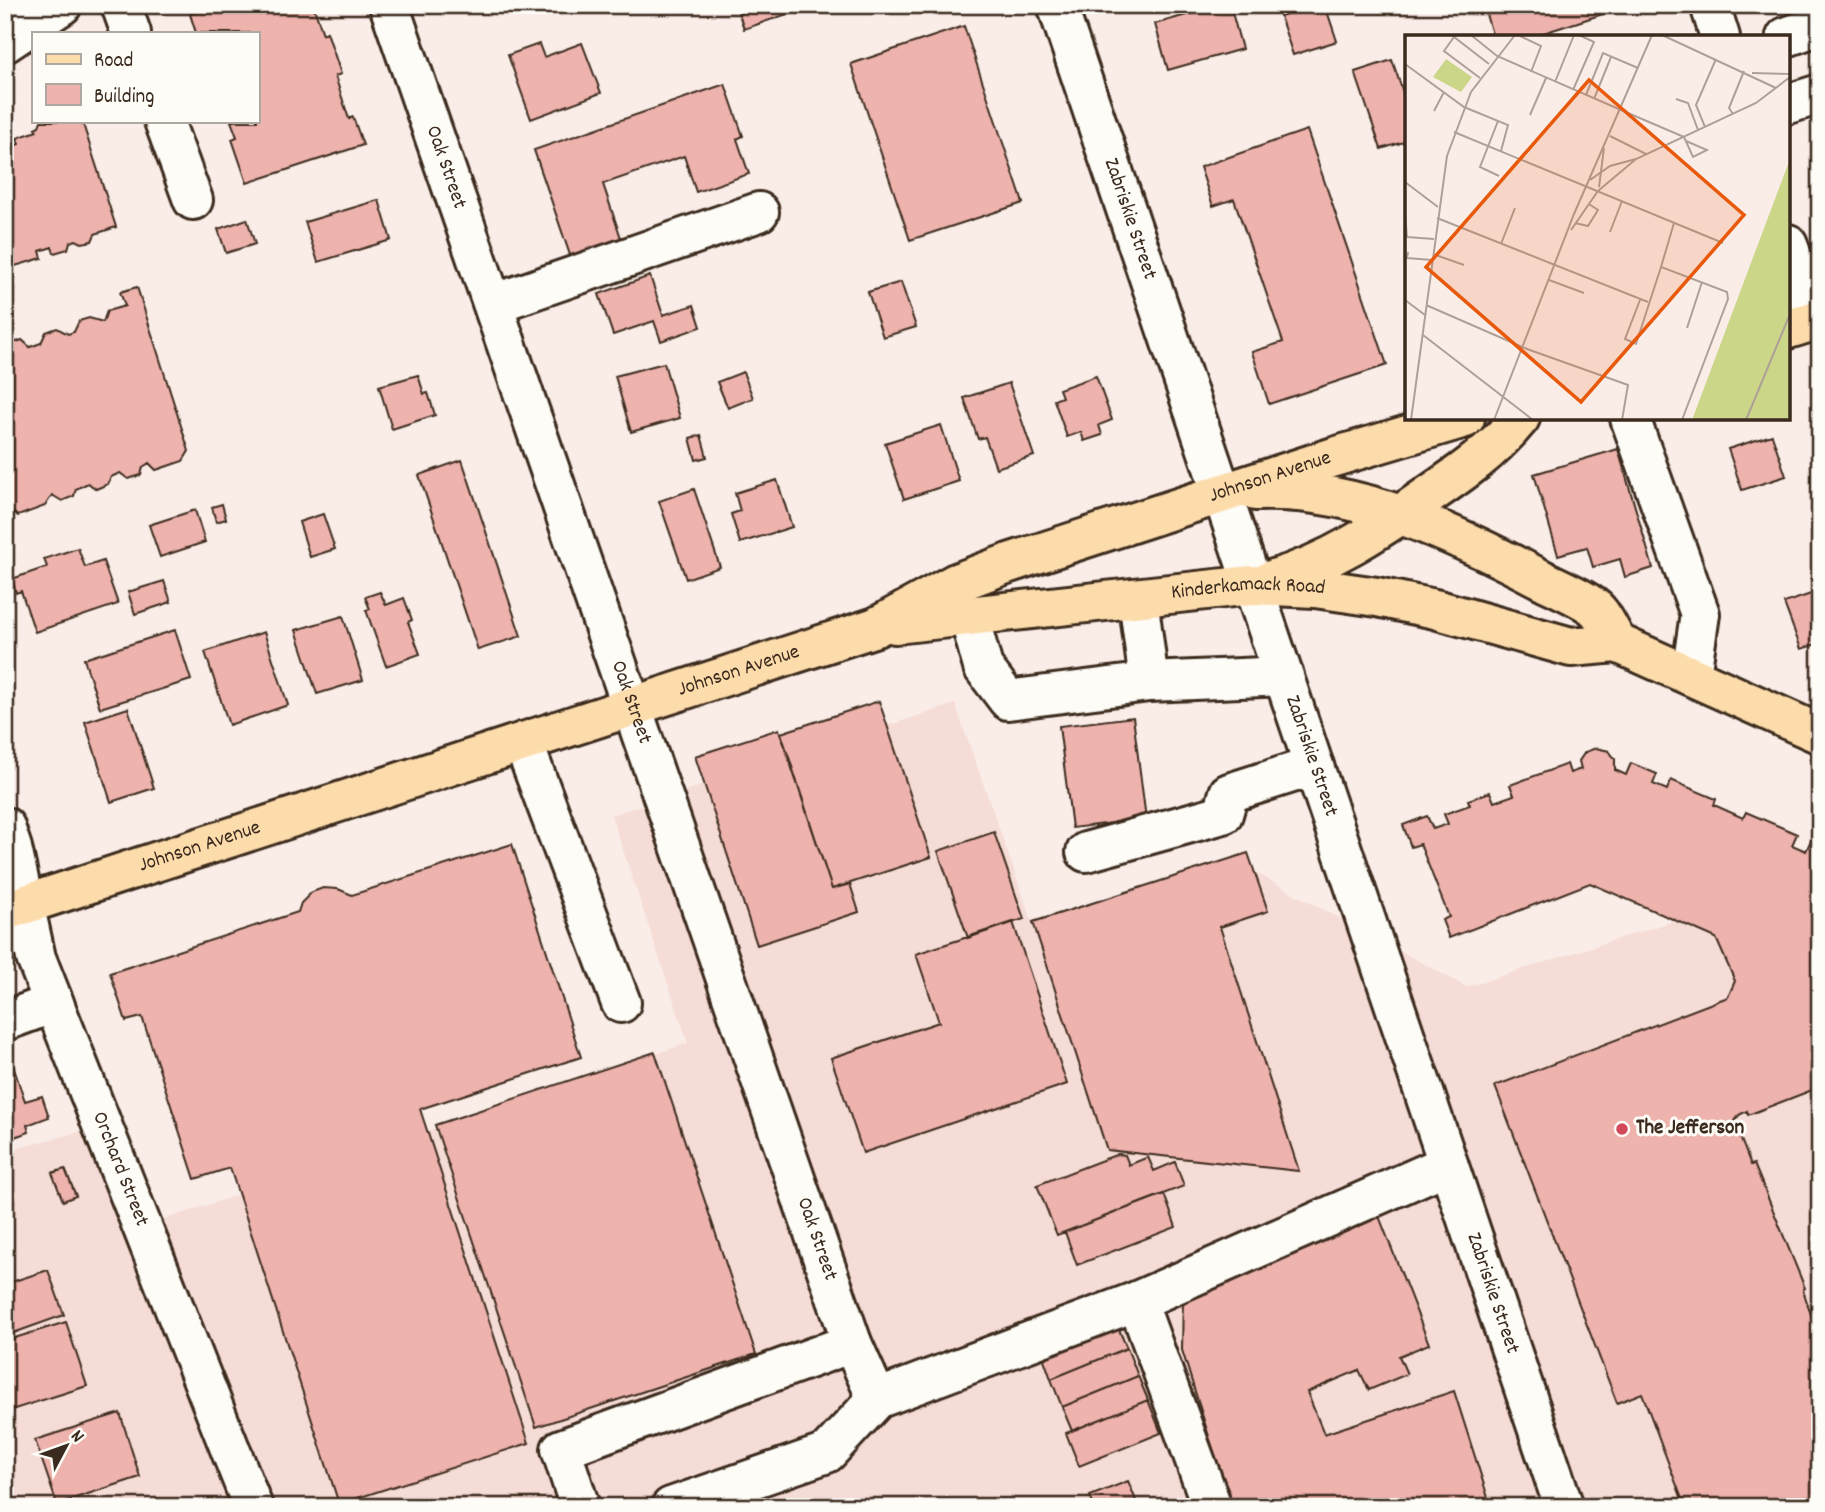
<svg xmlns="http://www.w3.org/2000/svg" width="1825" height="1512" font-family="Dekko,sans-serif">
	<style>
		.built { fill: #f6dcd6 }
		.building { fill: #eeb3ad; stroke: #3b2a1e; stroke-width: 2 }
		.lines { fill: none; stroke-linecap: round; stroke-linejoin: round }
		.minor-casing { stroke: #3b2a1e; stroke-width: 44 }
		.major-casing { stroke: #3b2a1e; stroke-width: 44 }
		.minor { stroke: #fdfcf7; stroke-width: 38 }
		.major { stroke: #fddcac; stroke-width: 38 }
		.poi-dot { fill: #d1495b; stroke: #fdfcf7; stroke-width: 2.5 }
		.labels { text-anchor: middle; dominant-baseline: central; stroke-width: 6; stroke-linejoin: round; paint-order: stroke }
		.street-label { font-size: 21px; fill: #3b2a1e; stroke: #fdfcf7 }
		.poi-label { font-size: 21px; font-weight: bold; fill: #3b2a1e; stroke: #fdfcf7; text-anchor: start }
		.inset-road { fill: none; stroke: #ae9f97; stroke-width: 2 }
		.view { fill: #e8590c; fill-opacity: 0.15; stroke: #e8590c; stroke-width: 3.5 }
		.inset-edge { fill: none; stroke: #3b2a1e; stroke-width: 3.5 }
	</style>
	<rect width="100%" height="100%" fill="#faede8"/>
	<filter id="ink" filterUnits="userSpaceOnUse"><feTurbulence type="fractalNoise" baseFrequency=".0143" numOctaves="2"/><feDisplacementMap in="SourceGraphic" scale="14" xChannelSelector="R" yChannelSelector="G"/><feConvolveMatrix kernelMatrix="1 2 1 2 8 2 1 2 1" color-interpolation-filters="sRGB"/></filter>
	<g filter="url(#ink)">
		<path class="built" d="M955,704L1038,938L1245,867L1467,987L1820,874V1507H5V1151L106,1125L139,1228L688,1043L611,815Z"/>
		<path class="building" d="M215,5H313L323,34L327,32L341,74L335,76L349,119L353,117L363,145L247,183L232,139L237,137L231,121H257V33H196L190,14Z
			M736,5H804L805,8L744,29Z
			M1221,5H1230L1242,49L1168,70L1155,24Z
			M1314,5H1325L1337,41L1293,55L1280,16Z
			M1483,5H1610L1612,11L1531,37H1493Z
			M964,26L1023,203L910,240L851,64Z
			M582,43L601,93L531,119L508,55L539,44L544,57Z
			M1392,60L1407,104V141L1381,149L1355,72Z
			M725,84L743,136L737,139L749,174L696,192L684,156L603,184L622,241L571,258L534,150Z
			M41,121H82L116,227L95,234L92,241L82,243L76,240L70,242L68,249L54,253L52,247L40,251L42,258L5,269V148L19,144L17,138L37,131L35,128L39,126Z
			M1307,130L1387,365L1269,404L1252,352L1283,342L1234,199L1213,206L1200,167Z
			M379,200L391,240L318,262L305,222Z
			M247,219L255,244L226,253L218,229Z
			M650,276L663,315L694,305L701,327L661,341L654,321L613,335L599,294Z
			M901,282L916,327L883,337L868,292Z
			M137,287L189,451L183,461L156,470L149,463L143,467L141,475L128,479L120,473L111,477L108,484L96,489L88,483L76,489L74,496L62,501L52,495L45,506L18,516L8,509L5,500V355L11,344L22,340L30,347L41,343L46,332L57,328L68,334L74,332L79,321L89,318L103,322L107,311L125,306L120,292Z
			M664,363L680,418L631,432L615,376Z
			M743,372L753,398L728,408L717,382Z
			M418,375L424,394L428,393L435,415L392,429L379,386Z
			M1096,376L1112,420L1099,425L1102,435L1084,441L1081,432L1067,437L1054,400L1062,397L1059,389Z
			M1009,383L1034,456L996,468L985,437L978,439L964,398Z
			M941,425L959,481L904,499L885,443Z
			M701,435L707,457L696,460L690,438Z
			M1772,435L1786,476L1742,490L1728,449Z
			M1618,449L1653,568L1625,577L1620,559L1593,567L1587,547L1558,555L1534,474Z
			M462,460L521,636L478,650L419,475Z
			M777,480L792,527L740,543L731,514L740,511L735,493Z
			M694,489L720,567L686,579L659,501Z
			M222,504L226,519L216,522L212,507Z
			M195,510L205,542L160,557L149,525Z
			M323,514L335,549L310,557L299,522Z
			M78,548L85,567L103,561L118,604L35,632L21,591L16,593L12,579L47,567L44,559Z
			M164,581L171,602L135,614L128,592Z
			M1820,591V643L1801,649L1784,603Z
			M380,592L386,605L404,598L412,620L408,622L420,654L386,666L366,610L370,609L365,597Z
			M343,616L363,680L317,694L296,630Z
			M175,630L191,680L100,708L84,659Z
			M264,632L288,705L229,725L205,652Z
			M879,701L931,857L832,889L781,733Z
			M128,708L154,788L111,802L85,722Z
			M1133,717L1146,819L1072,828L1059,726Z
			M779,729L832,889L850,884L859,912L757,945L695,756Z
			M1596,748L1609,751L1615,759V770L1626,775L1631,763L1657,774L1653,784L1667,790L1671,780L1716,799L1714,805L1743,818L1746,812L1797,834L1792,845L1806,851L1811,840L1820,844V876L1813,891L1820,894V1087L1748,1115L1747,1111L1739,1115L1732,1126L1735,1133L1738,1132L1751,1165L1754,1164L1805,1288L1803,1290L1815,1327L1820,1331V1507H1685L1642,1393L1617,1403L1495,1086L1728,997L1735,981L1716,938L1590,883L1449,938L1442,920L1449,917L1420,844L1411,847L1403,825L1427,816L1433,829L1448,824L1444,814L1470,805L1468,800L1490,792L1494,802L1514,795L1510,785L1567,764L1570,773L1581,769L1579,761L1585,752Z
			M994,832L1024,919L968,938L938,851Z
			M512,844L581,1057L420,1109L529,1443L339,1504L230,1168L195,1179L142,1017L126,1021L110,973L298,912L301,903L312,892L323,888L338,889L352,895Z
			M1248,853L1268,911L1220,927L1299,1171L1107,1150L1033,922Z
			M1013,922L1067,1084L863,1153L831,1058L939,1022L916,954Z
			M8,1051L25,1101L42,1096L49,1117L27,1125L29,1132L5,1140V1052Z
			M655,1052L756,1354L536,1427L435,1125Z
			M1118,1154L1125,1155L1129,1165L1148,1157L1154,1171L1175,1162L1184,1186L1057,1235L1037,1185Z
			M65,1169L76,1196L63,1201L52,1173Z
			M1164,1194L1176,1227L1077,1265L1065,1232Z
			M1377,1211L1429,1344L1399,1356L1407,1374L1369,1390L1359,1370L1307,1392L1324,1434L1454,1391L1491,1507H1231L1182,1350L1183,1296Z
			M48,1270L64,1315L5,1336V1284Z
			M1113,1316L1127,1348L1051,1379L1040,1348Z
			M66,1322L87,1386L5,1412V1341Z
			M1127,1348L1138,1376L1062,1407L1051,1379Z
			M1138,1376L1148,1400L1072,1431L1062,1407Z
			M1148,1400L1161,1433L1079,1466L1066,1433Z
			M120,1413L140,1477L57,1504L35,1440Z
			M1128,1481L1137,1503L1127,1507H1094L1090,1496Z"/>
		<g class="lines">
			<defs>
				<g id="minor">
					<path d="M121,5L131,33"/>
					<path id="s1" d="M389,5L852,1343L877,1399"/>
					<path id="s2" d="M1057,5L1564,1507"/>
					<path d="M1710,5L1720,37"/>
					<path d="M1786,37L1820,25"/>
					<path d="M5,43L62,5"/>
					<path d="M1788,104L1820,94"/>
					<path d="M164,121L193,200"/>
					<path d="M1788,244L1813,321"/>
					<path d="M493,304L759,212"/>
					<path d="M1630,418L1700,614L1691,675"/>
					<path d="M969,616L983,667L1008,700L1149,682L1138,598"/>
					<path d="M1149,682L1284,676"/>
					<path d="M523,742L621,1003"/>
					<path id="s3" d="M5,827L12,848L36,958L253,1507"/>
					<path d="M1086,852L1223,814L1229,793L1314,766"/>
					<path d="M5,1021L54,1003"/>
					<path d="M580,1507L561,1449L852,1343"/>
					<path d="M671,1507L827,1453L877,1399L1137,1301"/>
					<path d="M1212,1507L1137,1301L1448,1164"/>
				</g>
				<g id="major">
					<path d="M1788,329L1820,319"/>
					<path d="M1256,491C1357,486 1455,534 1543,580C1555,586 1590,601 1598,611C1606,620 1611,633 1617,643"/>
					<path d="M1271,580C1329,563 1378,531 1426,497C1463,472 1491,453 1520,418"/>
					<path id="s4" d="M895,624L1252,585L1315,588L1377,597L1435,609L1571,647L1617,643L1820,734"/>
					<path id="s5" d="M5,911L876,627L956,583L1009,563L1334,457L1465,418"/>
				</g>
			</defs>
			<use href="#minor" class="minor-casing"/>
			<use href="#major" class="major-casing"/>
			<use href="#minor" class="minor"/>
			<use href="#major" class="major"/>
		</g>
	</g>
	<circle class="poi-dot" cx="1622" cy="1129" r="7"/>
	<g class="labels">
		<g class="street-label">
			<text stroke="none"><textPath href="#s1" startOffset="172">Oak Street</textPath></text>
			<text stroke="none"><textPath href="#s2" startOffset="226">Zabriskie Street</textPath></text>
			<text stroke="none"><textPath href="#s5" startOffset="1339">Johnson Avenue</textPath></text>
			<text stroke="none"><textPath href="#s4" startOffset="355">Kinderkamack Road</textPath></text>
			<text stroke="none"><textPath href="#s5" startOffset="772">Johnson Avenue</textPath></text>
			<text stroke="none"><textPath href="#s1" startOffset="738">Oak Street</textPath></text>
			<text stroke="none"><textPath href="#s2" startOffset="793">Zabriskie Street</textPath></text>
			<text stroke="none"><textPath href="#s5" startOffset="205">Johnson Avenue</textPath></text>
			<text stroke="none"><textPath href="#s3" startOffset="362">Orchard Street</textPath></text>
			<text stroke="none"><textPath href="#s1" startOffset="1306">Oak Street</textPath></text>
			<text stroke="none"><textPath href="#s2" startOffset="1360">Zabriskie Street</textPath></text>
		</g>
		<g class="poi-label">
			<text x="1636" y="1129">The Jefferson</text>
		</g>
	</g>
	<g transform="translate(1405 35)">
		<rect width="385" height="385" fill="#faede8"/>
		<path d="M41,24L67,42L56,57L28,42ZM385,124V385H287Z" fill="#cbd689"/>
		<path class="inset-road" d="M66,0L92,21L216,75M113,0L136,11L126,37M257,0L371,53M0,29L59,72L103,90L96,116M347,38L385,39M75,43L39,16L49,2L84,29M150,47L169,0M168,55L189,7L174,0M181,60L198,18L233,33M189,64L206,22M271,64L283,68L293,95M216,75L279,102M29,76L39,57M328,79L324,73L339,36M125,80L141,43M93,86L75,132L94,141M300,92L291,70L311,24M49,97L318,208M205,101L241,119M279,102L288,122L302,115L281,106M185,145L205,131L231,124M0,147L33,172M194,152L199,113M0,178L2,202L29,204M32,183L243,267M170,188L183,191L193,175L184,169M269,188L256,232L322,257L323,264L277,385M166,195L193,156L231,124L351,68L385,42M205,197L217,166M96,209L110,173M3,217L2,223L27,225M28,219L59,230M144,245L179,258M0,265L20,280M235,265L220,304L231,309L256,232M21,270L122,314L223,350L217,385M282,293L297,247M18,300L128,385M6,385L42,121L66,57L110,0M89,385L169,179L247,0M341,385L385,279"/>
		<path class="view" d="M184,45L339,180L176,367L21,232Z"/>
		<rect width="385" height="385" class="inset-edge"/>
	</g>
	<rect width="1825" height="1512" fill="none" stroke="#fdfcf7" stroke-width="28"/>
	<rect x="14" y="14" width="1797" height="1484" fill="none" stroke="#3b2a1e" stroke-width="2.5" filter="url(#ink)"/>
	<rect x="32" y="32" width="228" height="91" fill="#fdfcf7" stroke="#afa8a0" stroke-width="2"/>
	<rect x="46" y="54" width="35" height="10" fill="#fddcac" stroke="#afa8a0" stroke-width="2"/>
	<text x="94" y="66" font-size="21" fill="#3b2a1e">Road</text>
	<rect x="46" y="84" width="35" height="21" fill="#eeb3ad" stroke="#afa8a0" stroke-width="2"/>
	<text x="94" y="102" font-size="21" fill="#3b2a1e">Building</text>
	<g transform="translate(66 1446) rotate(49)" stroke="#fdfcf7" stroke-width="5" paint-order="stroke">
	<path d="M0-5L12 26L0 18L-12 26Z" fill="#3b2a1e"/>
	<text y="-10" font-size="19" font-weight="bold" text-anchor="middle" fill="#3b2a1e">N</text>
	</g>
</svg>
